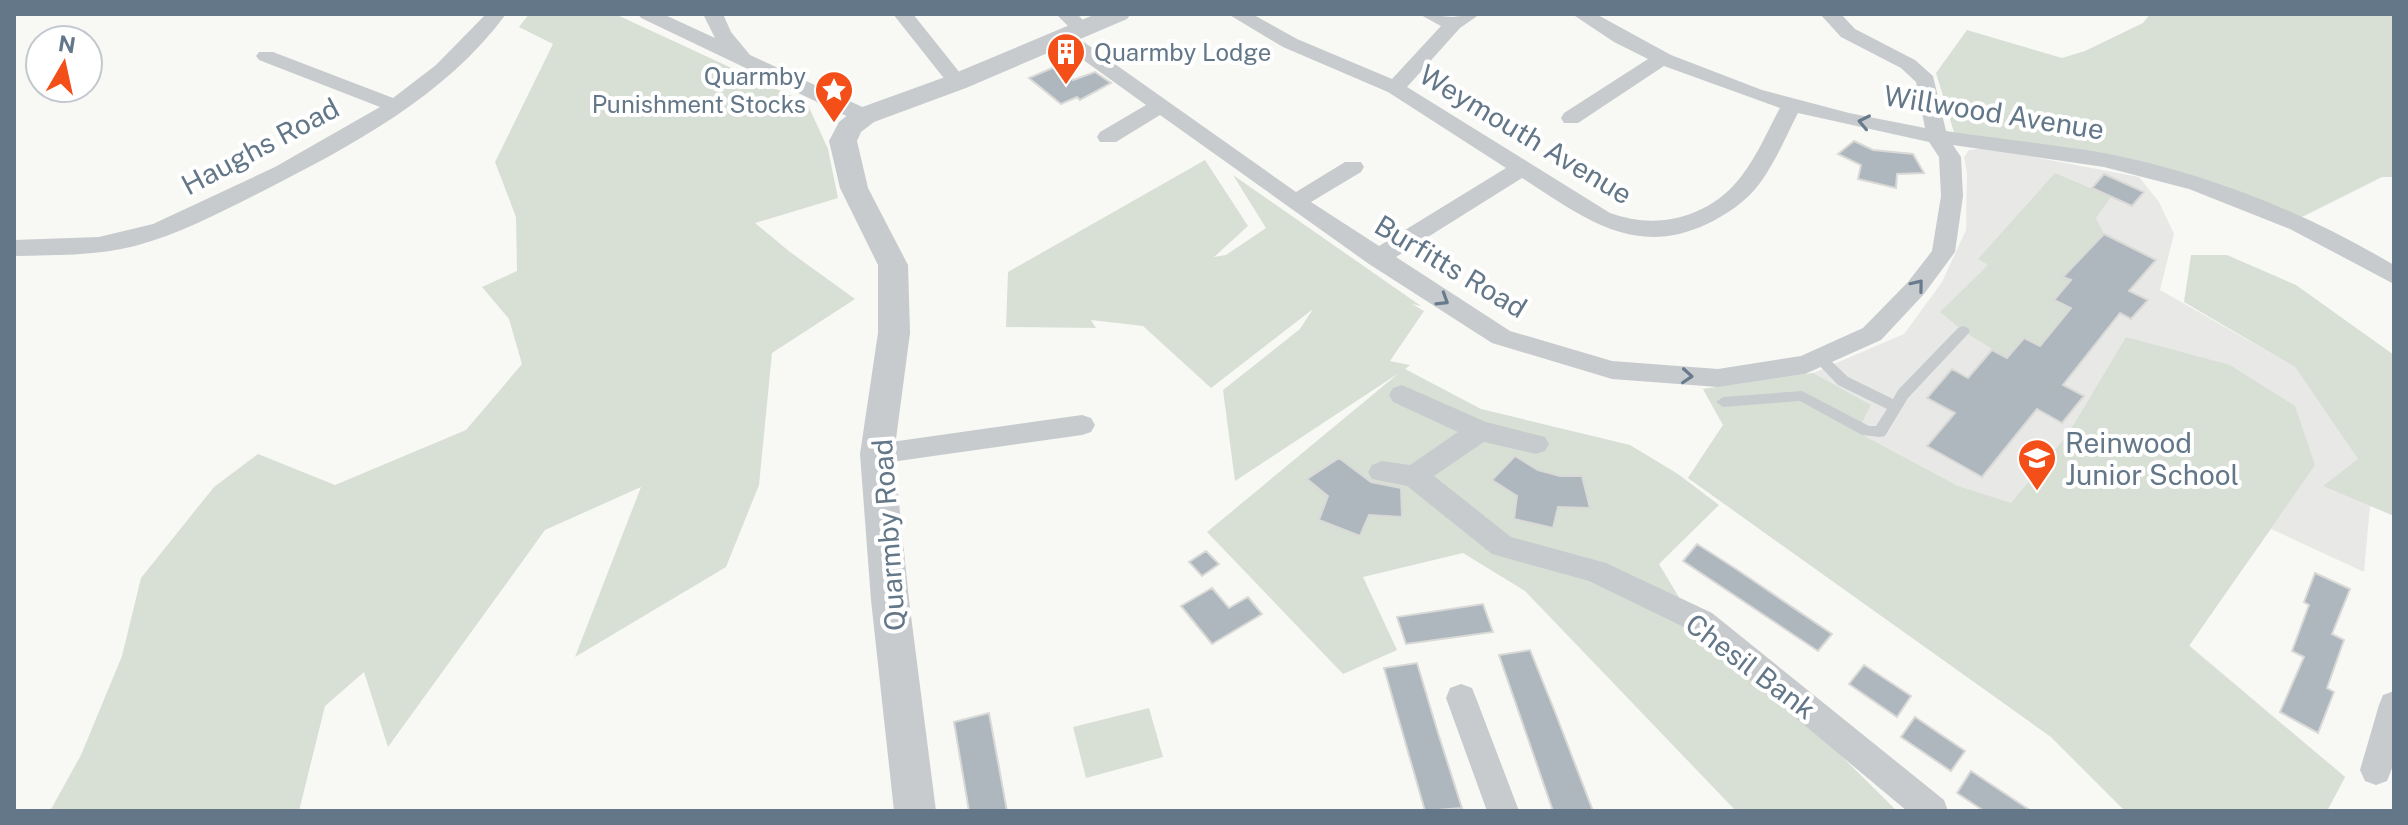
<svg xmlns="http://www.w3.org/2000/svg" width="2408" height="825" font-family="'Public Sans',sans-serif">
	<style>
		.built { fill: #e8e9e7 }
		.green { fill: #d8e0d5 }
		.building { fill: #aeb7bd; stroke: #d9d9d7; stroke-width: 2 }
		.lines { fill: none; stroke-linecap: round; stroke-linejoin: round }
		.service { fill: #c7cbce; fill-rule: evenodd }
		.minor { fill: #c7cbce; fill-rule: evenodd }
		.tertiary { fill: #c7cbce; fill-rule: evenodd }
		.oneway { stroke: #687b8c }
		.labels { text-anchor: middle; dominant-baseline: central; stroke-width: 8; stroke-linejoin: round; paint-order: stroke }
		.far-poi-label { font-size: 24px; fill: #637788; stroke: #fff; text-anchor: start }
		.street-label { font-size: 28px; fill: #637788; stroke: #fff }
		.poi-label { font-size: 28px; fill: #637788; stroke: #fff; text-anchor: start }
	</style>
	<rect width="100%" height="100%" fill="#f8f8f4"/>
	<path class="built" d="M1986,148L2139,177L2159,202L2174,234L2160,290L2295,367L2359,460L2370,506L2364,572L2271,529L2189,645L2345,777L2327,811H2125L2051,737L1688,478L1723,425L1703,389L1813,373L1904,334L1942,282L1966,230L1967,173L1964,157L1969,150Z"/>
	<path class="green" d="M529,14H615L807,103L828,149L838,198L755,223L790,252L855,299L772,353L759,485L726,567L575,657L641,487L545,530L388,747L364,672L325,706L299,811H50L81,755L122,656L141,578L214,487L258,454L335,485L466,430L522,364L509,319L482,287L517,271L516,217L495,162L553,44L519,27Z
		M2150,14H2394V177H2382L2294,221L2128,165L1956,139L1936,73L1967,30L2062,58L2085,51L2143,23Z
		M1205,160L1248,226L1214,257L1226,255L1266,228L1233,175L1421,306L1412,304L1424,311L1390,361L1410,365L1405,369L1481,409L1630,445L1678,474L1719,505L1659,564L1701,634L1798,713L1897,811H1736L1525,591L1463,553L1363,577L1397,650L1343,674L1207,532L1399,373L1235,481L1223,390L1300,329L1313,309L1211,388L1143,326L1091,320L1096,328L1006,327L1008,272Z
		M2055,173L2111,197L2096,218L2104,234L2064,277L2086,288L2055,300L2071,308L2040,346L2024,338L2007,358L1963,331L1940,312L1988,265L1978,259Z
		M2191,255H2227L2296,285L2394,355V516L2323,486L2358,459L2295,367L2184,302Z
		M2126,337L2230,365L2295,406L2315,465L2189,646L2345,777L2327,811H2125L2051,737L1688,478L1723,425L1703,389L1813,373L1871,405L1857,432L1958,486L2011,503L2068,434Z
		M1149,708L1163,757L1086,778L1073,727Z"/>
	<path class="building" d="M1057,66L1073,80L1095,72L1111,83L1080,100L1077,97L1061,104L1029,78Z
		M1854,141L1873,150L1913,154L1924,173L1897,174L1896,188L1858,179L1861,165L1838,154Z
		M2104,174L2144,192L2132,206L2092,188Z
		M2104,234L2156,260L2129,291L2148,300L2131,319L2120,313L2063,385L2084,396L2062,423L2037,409L1982,477L1927,446L1955,413L1927,398L1952,369L1968,378L1992,350L2007,358L2024,338L2040,346L2071,308L2054,300L2071,280L2063,277Z
		M1515,456L1538,470L1560,476H1582L1590,508L1558,507L1553,528L1514,519L1517,496L1492,480Z
		M1339,458L1371,482L1401,488L1402,517L1369,515L1360,536L1319,520L1328,496L1307,479Z
		M1697,544L1736,569L1832,634L1818,651L1683,561Z
		M1206,551L1219,564L1202,576L1189,562Z
		M2315,573L2350,589L2332,634L2344,640L2327,688L2334,692L2318,733L2280,712L2304,657L2292,651L2309,605L2304,602Z
		M1212,588L1229,608L1248,597L1262,614L1212,644L1181,606Z
		M1483,604L1493,632L1406,644L1397,617Z
		M1530,650L1555,712L1593,811H1553L1499,655Z
		M1417,663L1438,733L1462,808L1425,811L1384,668Z
		M1864,665L1911,696L1897,717L1849,684Z
		M989,713L1007,811H969L954,722Z
		M1915,717L1965,751L1951,771L1901,737Z
		M1971,771L2031,811H1984L1957,793Z"/>
	<g class="lines">
		<path class="service" d="M1963,326L1968,328L1970,331L1968,334L1908,398L1885,436L1880,437L1862,435L1800,401L1723,407L1716,402L1723,397L1802,391L1869,426H1876L1887,409L1838,385L1815,361L1813,358L1815,355H1825L1848,377L1893,399L1898,390L1958,328Z"/>
		<path class="minor" d="M486,14H506C446,96 351,146 263,191C221,212 180,234 135,246C95,256 54,255 14,256V240L99,237L153,224L275,167L380,107L259,60L256,56L259,52H273L393,98L436,65Z
			M638,14H663L715,38L703,14H723L731,32L750,55L871,111L874,116L864,122L857,121L641,18Z
			M893,14H913L964,78L967,82L964,86H950Z
			M1056,14H1077L1092,29L1082,35L1075,33Z
			M1228,14H1252L1297,39L1392,79L1441,26L1419,14L1452,17L1480,14L1460,28L1407,87L1610,213C1658,231 1712,217 1743,174C1758,154 1768,130 1780,108L1664,66L1578,123H1564L1561,118L1564,113L1648,59L1614,42L1572,14H1596L1671,55L1762,90L1849,113L1925,128L1916,82L1901,68L1841,37L1820,14H1841L1855,29L1915,60L1933,76L1946,131C1999,139 2052,144 2104,153C2207,173 2304,212 2394,265V284L2290,229L2189,189L2104,167L1953,145L1961,157L1963,196L1955,252L1924,294L1881,340L1805,374L1718,387L1612,379L1492,343L1369,264L1160,115L1116,142H1100L1097,137L1100,132L1146,105L1057,41L1054,37L1057,33H1071L1296,192L1345,162H1361L1364,167L1361,172L1311,202L1379,246L1506,168L1388,92L1283,47ZM1798,113L1929,142L1939,157L1941,196L1932,251L1908,282L1863,328L1801,356L1718,369L1612,361L1510,331L1396,257L1522,178C1582,216 1633,259 1707,224C1726,215 1747,201 1760,183C1775,163 1786,136 1798,113Z
			M1402,385L1486,422L1545,437L1549,444L1545,451L1536,454L1484,442L1434,476L1511,537L1606,563L1712,613L1944,800L1948,811H1907L1692,631L1589,581L1492,554L1407,486L1372,479L1368,472L1372,465L1382,461L1410,465L1458,432L1393,402L1389,395L1393,388Z
			M1082,415L1091,418L1095,425L1091,432L1082,435L877,464L868,461L864,454L868,447L877,444Z
			M1461,684L1472,688L1476,698L1519,811H1487L1446,698L1450,688Z
			M2394,691V763L2387,781L2376,785L2365,781L2360,770L2379,705L2383,695Z"/>
		<path class="tertiary" d="M1096,14H1131L1127,19L966,88L874,122L861,132L857,141L868,188L908,265L910,333L894,454L909,600L936,811H894L871,600L860,454L878,333V265L840,188L829,141L839,122L854,110L948,76Z"/>
	</g>
	<defs><path id="oneway-chevron" d="M-2-3.5L2.5 0L-2 3.5" fill="none" stroke-width="1.6" stroke-linecap="round" stroke-linejoin="round" transform="scale(2)"/></defs>
	<g class="oneway">
		<use href="#oneway-chevron" transform="translate(1864 122) rotate(-168)"/>
		<use href="#oneway-chevron" transform="translate(1918 285) rotate(-51)"/>
		<use href="#oneway-chevron" transform="translate(1443 300) rotate(32)"/>
		<use href="#oneway-chevron" transform="translate(1687 376) rotate(4)"/>
	</g>
	<defs>
		<symbol id="building-pin" viewBox="-11 -11 22 30"><path d="M0 17L-7.5 6A9.5 9.5 0 1 1 7.5 6Z" fill="#f44f18" stroke="#fff"/><path d="M-4-6H4V6H1V3H-1V6H-4ZM-2.5-4.3h1.7v1.8h-1.7ZM.8-4.3h1.7v1.8H.8ZM-2.5-1h1.7V.8h-1.7ZM.8-1h1.7V.8H.8Z" fill="#fff"/></symbol>
		<symbol id="sight-pin" viewBox="-11 -11 22 30"><path d="M0 17L-7.5 6A9.5 9.5 0 1 1 7.5 6Z" fill="#f44f18" stroke="#fff"/><path d="M0-6L1.8-2.2L6-1.7L2.9 1.2L3.7 5.4L0 3.3L-3.7 5.4L-2.9 1.2L-6-1.7L-1.8-2.2Z" fill="#fff"/></symbol>
		<symbol id="school-pin" viewBox="-11 -11 22 30"><path d="M0 17L-7.5 6A9.5 9.5 0 1 1 7.5 6Z" fill="#f44f18" stroke="#fff"/><path d="M0-5L7-2L0 1L-7-2ZM-4 1L0 2.5L4 1V4Q0 6-4 4Z" fill="#fff"/></symbol>
	</defs>
	<g fill-rule="evenodd">
		<use href="#building-pin" x="1044" y="30" width="44" height="60"/>
		<use href="#sight-pin" x="812" y="68" width="44" height="60"/>
		<use href="#school-pin" x="2015" y="436" width="44" height="60"/>
	</g>
	<g class="labels">
		<g class="far-poi-label">
			<text x="1094" y="52">Quarmby Lodge</text>
			<text x="806" y="76" text-anchor="end">Quarmby<tspan x="806" dy="28">Punishment Stocks</tspan></text>
		</g>
		<g class="street-label">
			<text transform="translate(1994 112) rotate(9)">Willwood Avenue</text>
			<text transform="translate(1526 134) rotate(31)">Weymouth Avenue</text>
			<text transform="translate(260 146) rotate(-28)">Haughs Road</text>
			<text transform="translate(1451 266) rotate(31)">Burfitts Road</text>
			<text transform="translate(888 535) rotate(-94)">Quarmby Road</text>
			<text transform="translate(1751 666) rotate(37)">Chesil Bank</text>
		</g>
		<g class="poi-label">
			<text x="2065" y="442">Reinwood<tspan x="2065" dy="32">Junior School</tspan></text>
		</g>
	</g>
	<rect width="2408" height="825" fill="none" stroke="#637788" stroke-width="32"/>
	<g transform="translate(64 64) rotate(9)"><circle r="38" fill="#ffffff" stroke="#c1c9cf" stroke-width="2"/>
	<path d="M0-6L14 30L0 20L-14 30Z" fill="#f44f18"/>
	<text y="-12" font-size="22" font-weight="bold" text-anchor="middle" fill="#637788">N</text>
	</g>
</svg>
